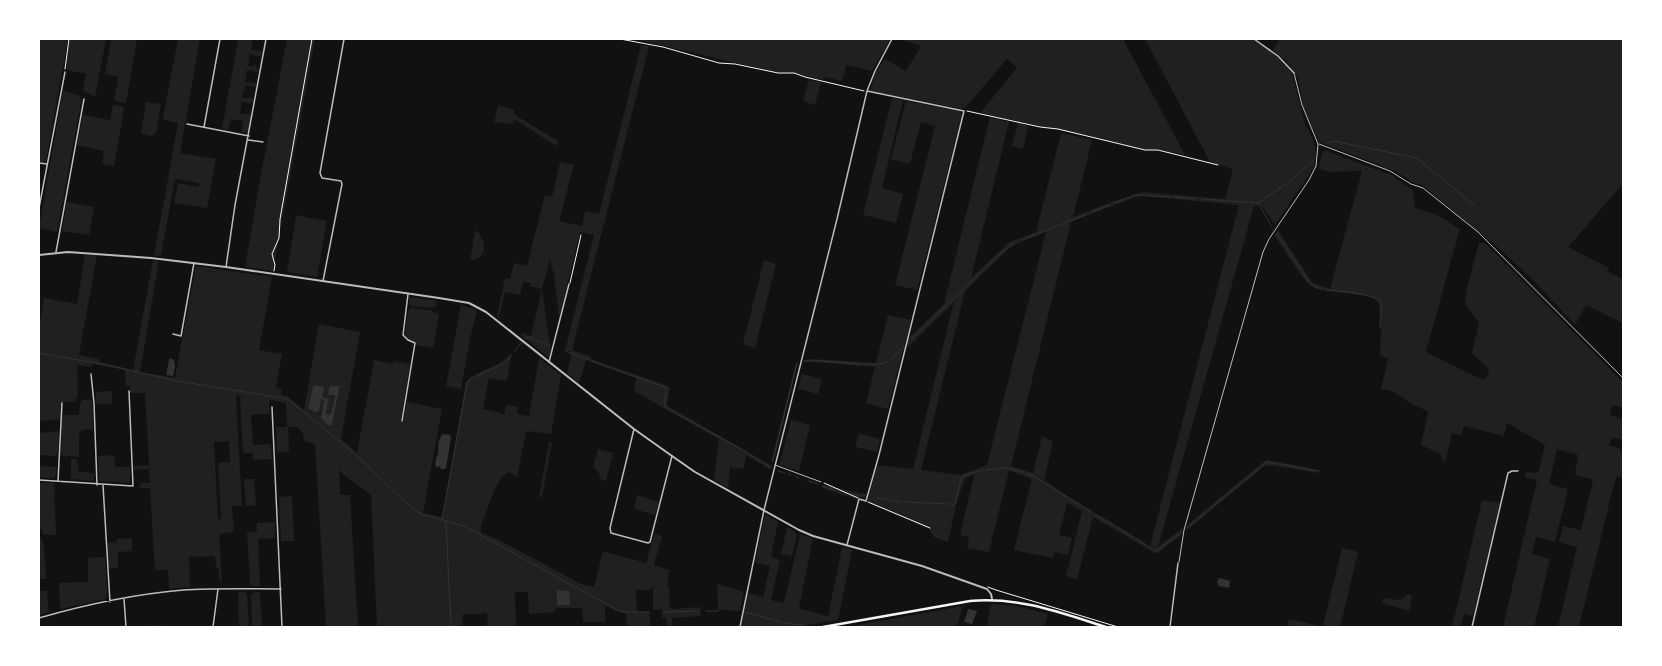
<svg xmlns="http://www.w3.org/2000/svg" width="1662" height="666" font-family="'Golos Text',sans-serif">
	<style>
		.green { fill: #202020; fill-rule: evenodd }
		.water { fill: #333 }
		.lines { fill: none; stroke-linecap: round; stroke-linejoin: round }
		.stream { stroke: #333; stroke-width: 1 }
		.path { stroke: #f5f5f5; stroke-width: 1 }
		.service { stroke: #bcbcbc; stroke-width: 1 }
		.minor { stroke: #bcbcbc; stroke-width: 1.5 }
		.tertiary { stroke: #bcbcbc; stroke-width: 2 }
		.secondary { stroke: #f5f5f5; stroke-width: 2.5 }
	</style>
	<rect width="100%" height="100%" fill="#111"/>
	<path class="green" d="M39,39H68L46,161L44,162H39Z
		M70,39H106L95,97L83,91L86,74L67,70L66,63Z
		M111,39H137L126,103L114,101L118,77L105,74Z
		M178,39H200L180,153L216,159L207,208L174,203L178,183L199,187V183L175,179L161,255L154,256L178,123L164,120L163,118Z
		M238,39H253L251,50L257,51V49L262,52L261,56H255V55L250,54L248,66L253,67L254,65H256V69H259V72L255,71V73L253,72V70H247L245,82L256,83V87L245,85L242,97L248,99L249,97L254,99L253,103L250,102V104L242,101L240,113L245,114L246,113L251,115L248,131L245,133L241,132L243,121L231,119L228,130L222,129Z
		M287,39H315L273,271L245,267L259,185Z
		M634,39H891L872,71L846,65L842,81L825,77L823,80C807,77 792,71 775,72Z
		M899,39H1123L1185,155L1158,149L1149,150L980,113L1017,68L1007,59L964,109L870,91L876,72L885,59L906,71L921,46Z
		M1145,39H1252L1272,52L1289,68L1292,73L1305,124L1314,142L1316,155L1314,167L1275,225L1261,205L1254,206L1158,547L1183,527L1180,536L1158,553H1155L1093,517L1077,579L1066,576L1082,511L1067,503L1059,535L1072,538L1068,555L1055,552L1053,558L1014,550L1032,479L1011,471L1009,470L989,552L967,548L969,537L960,535L974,475L966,478C956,497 953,521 948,542L934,537L929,529L870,504V502L868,501L877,465L913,469L954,302L906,349L908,339L944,304L990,117L1009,122L971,278L1009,242L1036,232L1061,133L1092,140L1073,217L1114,201L1144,192L1225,199L1233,169L1210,162ZM1143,196L1239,205L1150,546L1069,497L1044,480L1053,441L1042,436L1033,473L1011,466L1071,222L1135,197ZM1046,232L987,465L960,475L921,470L965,291L1008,249L1016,244Z
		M1280,39H1623V184L1568,247L1609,268L1607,271L1623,279V323L1586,305L1575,325L1536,283L1502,251L1422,185L1414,183L1395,171L1319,142L1303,106L1298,77L1284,59L1273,50Z
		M641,45L649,46L572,350L591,357V359L668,386L670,388L667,404L668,406L772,466L771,470L746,455L744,469L730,467L728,488L714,480L719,439L634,391L636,378L586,360L579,383L567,373L572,352L565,350L594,235L580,232L559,319L554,274L550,259L542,289L551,352L549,358L521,335V333L531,336L542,289L530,286L531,283L523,282L520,295L505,292L499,318L497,316L505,278L510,279L514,263L527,266L545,195L552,197L560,162L574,165L559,221L582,226L585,211L599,214Z
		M809,80L821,82L815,105L803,101Z
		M63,90L80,96L81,102L57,232L39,228Z
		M892,98L903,100L882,188L903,194L896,223L863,215Z
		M906,101L960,111L962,115L917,290L895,285L935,126L921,122L910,164L891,159Z
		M146,102L161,104L156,133L152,136L141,134Z
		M113,105L122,106L124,109L114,166L102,164L104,151L77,145L83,115L110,120Z
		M498,105L514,110V114L520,118L558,141L556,146L519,122L513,120V124L494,122Z
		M1018,123L1028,126L1023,149L1012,146Z
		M1324,150L1391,175L1413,190L1415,208C1433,213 1442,216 1457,228H1460L1426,352L1483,380L1487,376L1489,371C1485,363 1478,360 1472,353L1479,322L1465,304L1467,287L1479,243H1485L1623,382V408L1613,405L1610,415L1623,419V440L1612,438L1609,445L1621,449L1620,452L1623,453L1622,457H1623V478L1616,476L1579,627H1558L1577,547L1559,542L1563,526L1581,530L1593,480L1575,475L1578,455L1557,449L1549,484L1568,489L1555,542L1536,537L1532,554L1550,559L1534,627H1503L1537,480L1525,477L1526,472L1538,473L1545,445L1507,423L1504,436L1464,426L1461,435L1452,433L1445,463L1439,453L1421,445L1428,413L1427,411L1412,404L1394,392L1381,389L1388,359L1380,355L1381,328H1379L1380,312L1378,302C1368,291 1328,295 1313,287C1304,283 1281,245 1274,235L1278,230L1312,282L1330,289L1362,171L1329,172L1319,169L1321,156Z
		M67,202L94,207L89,235L62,231Z
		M296,215L327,221L317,277L287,272Z
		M475,230C483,235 484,244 484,252L479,258L470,261Z
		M85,255H97L79,355L99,359L100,362L133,370L153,260L159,261L140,372L175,378L196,266L272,277L259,350L282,354L276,387L282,389L281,395L287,396L304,410L319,324L360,332L341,439L357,453L374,360L393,364L394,361L410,364L401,421L403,422L407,402L442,409L423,513L442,517L466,382C481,368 497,369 512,353L507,381L489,378L483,409L502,413V415H504L506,405L518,407L517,414L529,416L539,358L561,375L551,434L526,431L517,477L509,472C496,476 487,513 481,525V532L501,541L581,584L594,587L603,551L646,563L654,534L662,536L654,565L669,570L667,587H669L670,609L700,607L701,616L672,618V625L667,626L666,618H662V609L653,610V588H650V590H636L637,612H650V627H627L626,614L616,611L605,605V622H583L582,608H555V612L529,614L528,592H515L516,627H484V625H488L487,613L462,615L463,627H377L371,495L339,471L340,495H350L358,627H326L315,444L304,441L303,433L297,427H288L289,452H277L276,427H287L286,403L269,400L270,414L251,415L253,445L271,444L272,459L253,460V453H243L240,398L241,396L236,395L242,506H232L234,532L219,534L222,581H219V569L216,568L215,556L189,557L190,587L169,589L168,570H155L150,488H139L140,483H150L149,469L134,470V466L149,465L145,393H130V386H126L125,370L91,363L92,367L77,365L78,395L75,401L61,403L60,419L39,421V327L44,298L77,304ZM316,385L323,398L329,399L326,413L328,415L331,414L335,397L334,395H328L329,387L330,386L340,388L332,425L321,415L325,401L321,398L308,408L313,387ZM229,441L230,462L218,463L221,519H218L214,442Z
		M764,260L776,264L755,348L743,344Z
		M409,297L437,301L436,306L433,308L410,306Z
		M461,305L477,310L471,334L461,389L446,386Z
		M411,308L430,310L439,315L433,348L417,345V342L408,339L405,335L408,311Z
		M888,315L911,320L888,409L866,403L875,367L813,362H803L804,360L813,359L876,363Z
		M798,362L773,463L771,461L796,363Z
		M802,374L822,379L818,394L798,389Z
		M112,391V404H96V392Z
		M90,399L92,400L93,431L91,429L82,430L79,434V457L61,455L62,415H79L80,404L82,400Z
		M791,420L810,425L799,471L779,465Z
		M58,431L59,447L56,456L39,455V433Z
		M859,433L880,439L877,452L855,447Z
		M549,442L552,443L542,497H539Z
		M598,449L613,453L606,481L600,479L599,473L593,467Z
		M114,455L115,467H130V483L100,481L99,480L98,456Z
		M71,459H75L78,462V470L80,472L94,473V479L93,481L71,479Z
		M1267,460L1320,470L1319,473L1268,465L1263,467L1186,531L1187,525L1262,463Z
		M39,466L57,467L55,478L39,477Z
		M244,479H254L256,505L246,506Z
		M39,483H54L56,535H44L39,526Z
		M823,485L866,494L864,498L859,497L858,500L822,488Z
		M637,495L659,502L655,515L634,509Z
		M292,496L294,541H281L279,497Z
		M1482,500L1500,503L1473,616L1464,614L1461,627H1452Z
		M765,514L778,522L771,557L780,560L771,600L784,603L800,534L813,538L799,608L828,616L842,547L852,550L838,620L797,627H741L748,593L763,597L770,566L755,563Z
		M275,522V538L258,539L260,586H252L250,584L247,532H257V523Z
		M787,527L795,532L797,535L792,556L781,554Z
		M39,535L44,545L46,579H39Z
		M132,538V551L118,552V568L109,569L107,543L117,542V539Z
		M1342,548L1358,552L1340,627L1323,626Z
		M104,557L105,558L107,596L105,599L60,609L59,583L88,582V558Z
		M717,584L744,592L740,611L718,610Z
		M39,591H47L49,612L39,615Z
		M238,592H245L247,595L249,627H239Z
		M260,592L262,627H252L251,595L253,593Z
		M1408,594L1412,596L1409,611L1382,603L1383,598L1400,600Z
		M991,604L1016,606L1048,614L1045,627H987Z
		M963,606L957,627H857V625Z
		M1289,619L1320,626V627H1296L1287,625Z"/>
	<path class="water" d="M170,358L174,360L175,366L173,376L166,375L169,360Z
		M316,385L323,387L324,389L322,397L329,399L326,413L328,415L331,414L335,397L334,395H328L329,387L332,386H340L332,425H328L321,418L324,400L321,399L319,411L315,412L308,408L313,387Z
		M443,434L450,435L451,438L446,468L442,470L439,466L437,468L436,467C434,461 437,458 438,453C439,448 437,439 443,434Z
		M1219,578L1230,581L1229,588L1219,586L1217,582Z
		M557,590L569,591L570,605H557Z
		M968,609L977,611L972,624L964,622Z"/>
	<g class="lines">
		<path class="stream" d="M1328,143L1333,141L1417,158L1475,206
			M1174,197L1196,199
			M1202,199L1258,203L1289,182L1313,161
			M1115,203L1135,195L1170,197
			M1258,203L1272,227
			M1091,212L1110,205
			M1277,234L1309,282L1315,287L1322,289
			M1022,240L1087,214
			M1326,289C1337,292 1376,293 1381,302C1383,307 1381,318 1380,324
			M524,339L528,337L551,346
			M911,339L1000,254L1014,243
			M515,351L521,343
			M565,351L589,360
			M39,353L111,366L177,381L288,399L356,455L406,503L421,514L464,526L617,610L626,612H650
			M592,361L610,368
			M805,361H824L859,364
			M864,364C888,366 888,363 904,346
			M614,369L625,373
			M628,374L665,387L667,390L664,402L666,408L743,450L770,467
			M773,460L797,363
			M1281,464L1317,471
			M986,470L1005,468L1023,472
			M778,471L785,473
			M1026,473L1035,477L1091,512
			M788,474L791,475
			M795,476L799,478
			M808,481L818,484
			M822,486L834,490
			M853,494L858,495
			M1228,494L1267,462L1277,464
			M863,495L866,496
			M877,498L900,502
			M905,502L948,504
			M951,504L954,505L955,503L962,476L983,470
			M1210,509L1225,496
			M1095,515L1114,525
			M442,520L467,383L470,379L505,363L511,356
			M446,522L451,627
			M1117,527L1133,537
			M1187,528L1206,512
			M1137,539L1145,545
			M1149,547L1151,549
			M1154,551L1159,549L1182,532
			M706,611H719
			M664,612L699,611
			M745,612L781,622
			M785,623L803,625
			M159,626L174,627
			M142,627L154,626"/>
		<path class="path" d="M620,39L663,47L719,63L735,64L778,73H794L805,77L864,91
			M65,69L69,39
			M967,111L1040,127L1058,129L1145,150H1158L1218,165
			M274,271L275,265L272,254L279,238L280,219L312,39
			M570,283L581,235
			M824,483L858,498
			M868,502L930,528
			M988,587L996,590L1118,627"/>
		<path class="service" d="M1319,144L1390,171L1411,184L1423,188L1478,232L1623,378
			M775,465L821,482
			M1179,562L1184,530L1263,252L1269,239L1309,180L1316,166L1318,144L1302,105L1294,73"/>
		<path class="minor" d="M1254,39L1278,56L1294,73
			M187,124L249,136
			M204,127L220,39
			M248,140L263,142
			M39,163L47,164
			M39,208L65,72
			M56,252L84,99
			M226,267L235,205L266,39
			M323,281L342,184L341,181L322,178L320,173L344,39
			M173,334L181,336L194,263
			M549,362L569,284
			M91,374L94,403L97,485
			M272,407L282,627
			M402,421L415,343L408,340L403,335L408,294
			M634,429L610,528L611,533L648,543L650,542L672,456
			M39,480L133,486L129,391
			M58,481L62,403
			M103,485L110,602
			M847,545L859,499L866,501L879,455L964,111L867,91
			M124,599L126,627
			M39,618C84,605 137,594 183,590C215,588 248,589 281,589
			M213,627L218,589
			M471,627H483
			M740,627L764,510L837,219L867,91L875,71L892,39
			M1170,627L1178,563
			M1472,627L1508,473L1512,471H1518"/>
		<path class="tertiary" d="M39,255L68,252L151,258L226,267L439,298L469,303L486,312L634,429L672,456L695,472L799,530L813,536L922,566L987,589L991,594L992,599"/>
		<path class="secondary" d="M823,627L970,601C1020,597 1058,612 1106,627"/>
	</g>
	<rect width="1662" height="666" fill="none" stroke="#ffffff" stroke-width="80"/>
</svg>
